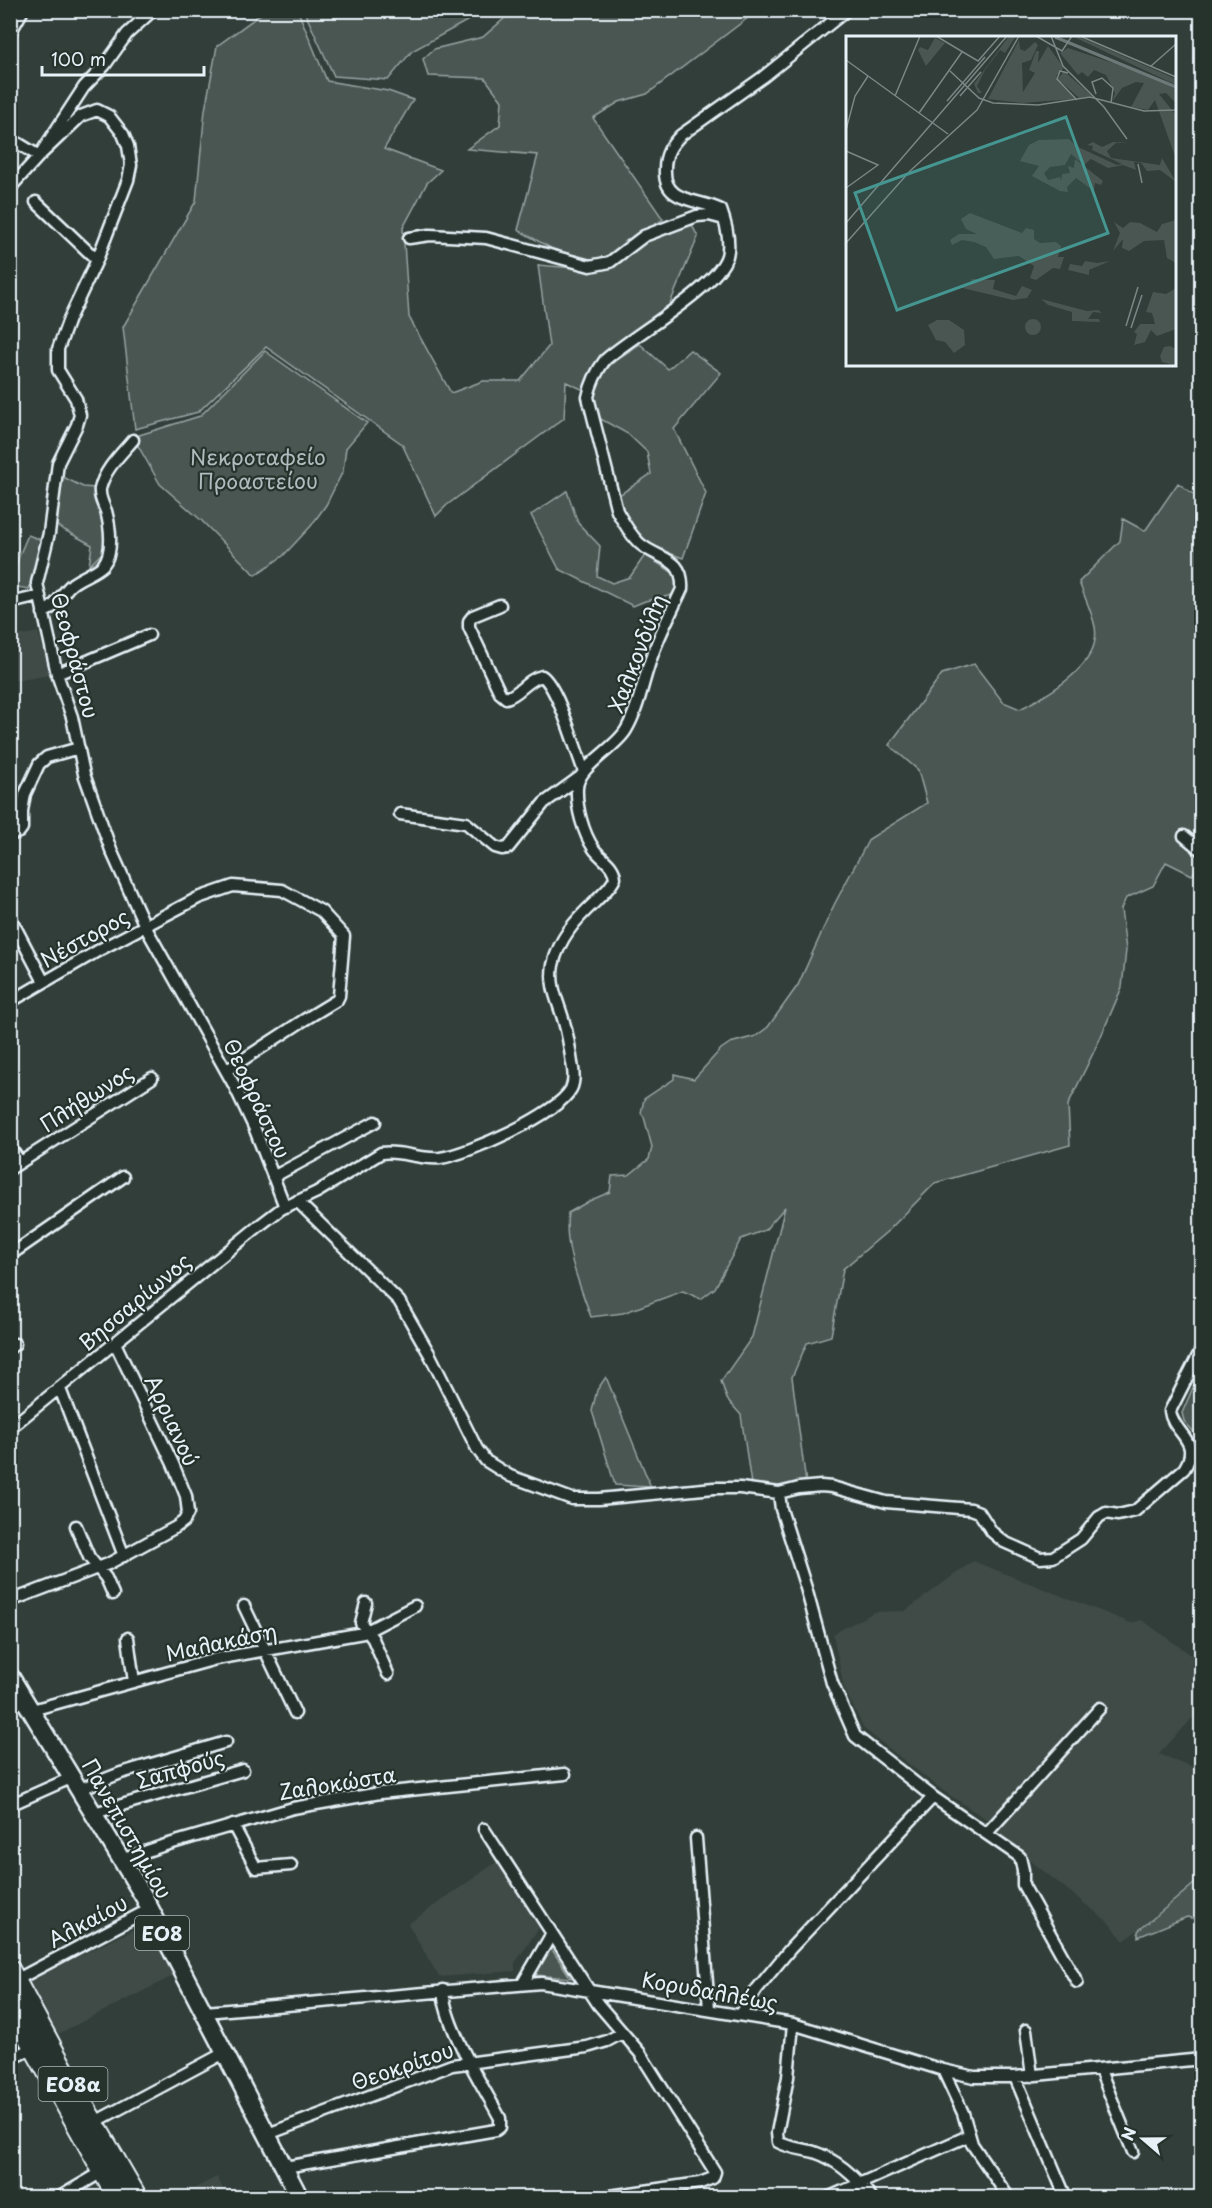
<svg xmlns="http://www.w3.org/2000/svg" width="1212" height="2208" font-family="'Playpen Sans',sans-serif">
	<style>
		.built { fill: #3f4b46 }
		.green { fill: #495651; stroke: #98a4a4; stroke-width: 1.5 }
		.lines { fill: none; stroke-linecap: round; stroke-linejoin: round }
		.street-casing { stroke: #e8f1f8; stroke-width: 15 }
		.primary-casing { stroke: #e8f1f8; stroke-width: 21 }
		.highway-casing { stroke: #e8f1f8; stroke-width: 22 }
		.street { stroke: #26332d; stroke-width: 10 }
		.primary { stroke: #26332d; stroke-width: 16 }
		.highway { stroke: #26332d; stroke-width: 18 }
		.labels { text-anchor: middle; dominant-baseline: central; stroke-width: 4.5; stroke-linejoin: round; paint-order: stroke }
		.shield { fill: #26332d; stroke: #aeb8bb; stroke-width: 1.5 }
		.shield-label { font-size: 20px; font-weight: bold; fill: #e8f1f8 }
		.park-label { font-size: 21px; fill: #b0bbbe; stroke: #26332d }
		.street-label { font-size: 21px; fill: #e8f1f8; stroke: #26332d }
		.inset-river { fill: none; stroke: #6d7978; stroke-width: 3 }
		.inset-road { fill: none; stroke: #7b8685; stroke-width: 1.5 }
		.view { fill: #459590; fill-opacity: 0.15; stroke: #459590; stroke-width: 3 }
		.inset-edge { fill: none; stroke: #e8f1f8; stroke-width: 3 }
	</style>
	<rect width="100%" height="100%" fill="#323e39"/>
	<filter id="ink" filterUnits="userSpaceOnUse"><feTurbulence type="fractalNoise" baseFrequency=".0167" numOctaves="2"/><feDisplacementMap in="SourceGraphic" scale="12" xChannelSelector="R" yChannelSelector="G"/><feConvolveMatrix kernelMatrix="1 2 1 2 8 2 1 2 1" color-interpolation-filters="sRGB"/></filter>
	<g filter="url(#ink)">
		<path class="built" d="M38,632L51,675L11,681V637Z
			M973,1561L1131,1623L1142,1620L1201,1662V1709L1159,1754L1201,1770V1837L1196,1838L1201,1853V1878L1124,1941L1108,1922L994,1832L1104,1711L1094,1703L989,1821L942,1790L864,1729L844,1688L833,1634L874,1612L905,1611Z
			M498,1861L539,1928L515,1963V1971L439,1977L408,1924Z
			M146,1924L175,1975L56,2035L29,1980Z
			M217,2177L227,2197H177Z"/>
		<path class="green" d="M308,10H485V11L412,51L388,80L334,76L305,13Z
			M265,11H298L327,81L388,91L413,100L384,149L441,170L427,183L403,228L409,317L451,393L483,381H520L549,346L538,265L597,270L612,264L647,238L691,223L698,237L668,308L617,345L597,363L584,390L566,382L564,418L447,505L436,516L402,444L266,347L198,412L135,429L123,327L196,201L205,110L217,46Z
			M513,11H757L647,94L619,102L593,118L663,219L614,255L576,262L518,230L538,155L467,149L500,125L502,101L485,78L428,76L423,59L434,49L483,37Z
			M640,344L668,369L690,350L721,373L674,429L706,493L683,558L649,546L631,525L616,497L651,474L647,452L628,434L597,417C586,377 611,363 640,344Z
			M265,351L367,423L346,448L343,471L326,505L311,526L283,556L255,575L202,521L160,484L133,437L200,416Z
			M61,476L83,487L95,488L104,525V551L89,566L92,545L57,526Z
			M1178,483L1201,500V864L1192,875L1166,862L1153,886L1126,898L1121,909L1126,950L1122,987L1099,1041L1068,1105L1070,1145L935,1183L890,1229L843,1269L831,1336L807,1343L792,1377L806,1483L773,1487L751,1484L741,1415L727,1399L721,1381L752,1337L785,1207L765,1230L741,1239L715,1288L701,1299L683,1291L623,1313L591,1317C580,1285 563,1248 568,1213L589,1201L610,1192L612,1176L629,1175L649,1159L652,1147L644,1117L641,1113L644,1099L674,1079V1074L694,1079L721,1049L730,1043L756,1036L768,1027L798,985L834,905L869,839L927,803L918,770L889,745L942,674L974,664L1003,702L1020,709C1048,695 1102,665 1095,627C1092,612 1084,596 1079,582L1120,541L1123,519L1145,531Z
			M567,491L578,523L600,546L597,576L612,583L630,577L645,555L675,574L678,579L677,594L645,601L633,606L559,569L531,515Z
			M28,535L41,540L29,589L11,586L19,556Z
			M1201,1369L1202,1440H1201L1184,1421L1182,1413Z
			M606,1377L651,1487L615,1485L592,1411L597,1390Z
			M1201,1878V1920L1187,1917L1138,1937V1931Z
			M551,1948L571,1978L534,1975Z"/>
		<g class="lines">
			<defs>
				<path id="street" d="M10,33L23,10
					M10,135L16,142L39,156L81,116L97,110L109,116L123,134L128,146L131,165L128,180L97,260L69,319L58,349V370L76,399L80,415L77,425L58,463L49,533L37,583L57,674L72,717L84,774L111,850L145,926L234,1085L254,1127L285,1207
					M10,188L39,156L84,87L105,65L127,34L153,10
					M36,202L97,260
					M409,238L430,235L486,238L590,266L610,262L644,236L697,216L709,215L724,219
					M10,603L40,596
					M500,605L473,616L469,621V627L500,693L506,698C520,694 527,679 542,676C558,687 575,749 584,771
					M43,613C56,608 61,593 72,584C81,577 95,573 103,565C114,552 110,526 106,511C103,504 99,497 100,489C104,470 121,454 133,440
					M57,674L149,635
					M400,814L466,823L495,847L502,849L508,848L544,803L580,777
					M10,835L19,832L22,828V811L25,794L39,764L47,757L79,748
					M1184,836L1202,851
					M10,917L44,982
					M10,1002L101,949L198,898L233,886L282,890L321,911L344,936L339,996L337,1000L304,1020L227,1070
					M10,1147L20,1162
					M10,1169L152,1078
					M273,1177L375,1122
					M297,1201L399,1301L430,1355L477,1449L486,1461L510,1476L572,1499H599L714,1488H740L779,1493L799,1488L821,1486L832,1487L886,1502L971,1509L979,1512L992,1532L1004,1542L1040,1558L1053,1557L1081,1539L1099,1517L1106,1513L1118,1515L1135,1511L1184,1469C1203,1440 1172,1433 1170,1411L1202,1348
					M10,1255L123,1177
					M10,1348L15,1344
					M60,1389L124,1556
					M10,1428L260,1225L281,1209L317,1192L381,1153C401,1150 420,1160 440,1158C468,1154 557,1115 571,1089C575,1081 574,1072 572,1063C570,1049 568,1035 564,1022C559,1003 549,987 553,965C559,939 575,920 595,902C602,894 611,888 615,878C614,864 601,859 594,849C583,833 576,807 577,788C578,766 615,749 626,730C639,708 643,680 652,656C660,633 672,611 682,589C684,556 658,560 639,543C630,534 623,522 617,511L588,397C591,383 596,372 605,360C633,335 717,288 727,256C731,241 726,224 721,210C698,198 663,204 665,169C665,154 671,145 681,135L763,77L847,10
					M779,1493L781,1509L806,1588L832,1683L855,1736L933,1797L1020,1857L1023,1870V1885L1077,1982
					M76,1526L89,1557L106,1578L113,1594
					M10,1601L108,1564L176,1527L184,1521L188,1513L186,1496L173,1464L115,1343
					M366,1603L361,1623L373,1639L388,1674
					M244,1606L295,1713
					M128,1638L134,1682
					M32,1710L216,1659L363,1633L415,1606
					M80,1789L121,1773L226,1742
					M10,1805L73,1777
					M94,1813L243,1770
					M233,1825L256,1868L291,1865
					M484,1829L598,2004L640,2053L715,2172L713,2178L700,2183L596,2198
					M987,1833L1100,1708
					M696,1838L709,2009
					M121,1860L162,1846L293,1808L380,1793L565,1774
					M14,1981L150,1909
					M523,1983L551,1935
					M205,2012L541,1983L793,2024L943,2070L974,2077H1015L1202,2059
					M741,2014L757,1989L791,1948L933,1797
					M793,2024L788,2077L777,2133L778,2142C789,2148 802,2149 814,2152C838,2160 857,2178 872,2198
					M1026,2030L1032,2076
					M10,2059L33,2048
					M943,2070L963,2113L972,2144L1009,2198
					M1100,2070L1133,2152
					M1015,2077L1066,2198
					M95,2122L226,2052
					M268,2134L452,2065L587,2047L607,2041L622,2033
					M285,2167L496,2130L500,2127V2118C482,2084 445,2027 443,1990
					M58,2198L102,2172
					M827,2198L968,2136"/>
				<path id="primary" d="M10,1676L144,1897L300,2198"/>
				<path id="highway" d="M10,1969L76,2091L138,2198
					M10,2006L117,2198"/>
			</defs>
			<use href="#street" class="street-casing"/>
			<use href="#primary" class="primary-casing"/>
			<use href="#highway" class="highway-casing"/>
			<use href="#street" class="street"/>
			<use href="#primary" class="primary"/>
			<use href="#highway" class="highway"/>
		</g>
	</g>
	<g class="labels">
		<g class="shield">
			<rect x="135" y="1916" width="54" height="34" rx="4.5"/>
			<rect x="38.5" y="2067" width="69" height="34" rx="4.5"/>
		</g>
		<g class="shield-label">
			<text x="162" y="1933">ΕΟ8</text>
			<text x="73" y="2084">ΕΟ8α</text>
		</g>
		<g class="park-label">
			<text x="258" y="456">Νεκροταφείο<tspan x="258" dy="24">Προαστείου</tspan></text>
		</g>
		<g class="street-label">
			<text transform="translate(636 653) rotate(-69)">Χαλκονδύλη</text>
			<text transform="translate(76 655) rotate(75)">Θεοφράστου</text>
			<text transform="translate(84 937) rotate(-29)">Νέστορος</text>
			<text transform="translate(86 1097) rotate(-33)">Πλήθωνος</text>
			<text transform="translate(258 1098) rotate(65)">Θεοφράστου</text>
			<text transform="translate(134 1301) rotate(-40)">Βησσαρίωνος</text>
			<text transform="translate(173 1420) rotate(65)">Αρριανού</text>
			<text transform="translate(221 1641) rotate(-12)">Μαλακάση</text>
			<text transform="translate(180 1768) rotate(-16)">Σαπφούς</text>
			<text transform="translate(337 1782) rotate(-9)">Ζαλοκώστα</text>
			<text transform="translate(128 1828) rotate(60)">Πανεπιστημίου</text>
			<text transform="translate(87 1920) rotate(-28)">Αλκαίου</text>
			<text transform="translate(710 1990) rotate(10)">Κορυδαλλέως</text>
			<text transform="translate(402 2065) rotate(-19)">Θεοκρίτου</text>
		</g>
	</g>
	<g transform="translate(846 36)">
		<rect width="330" height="330" fill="#323e39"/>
		<path d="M163,0H170L159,17L154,14L139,34L131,50L136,57H132L128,48ZM231,0L330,43V49L228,1ZM89,2L99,7L80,30L72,14L74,11L82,14ZM173,4L174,13L179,15L189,6L192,9L185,24L176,27L177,56L189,37L183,34L190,15H193L192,27L202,10L218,32L210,40L229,63L176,67L142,63ZM222,12L309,41L330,53V67L320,57L313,58L330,79V123L309,64L302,74L285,71L298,47L290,46L276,52L266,66L269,57L260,39L248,34L242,41L236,36L232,39L214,17ZM218,35L246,60L233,62L212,43ZM223,103L230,110L271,129L276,128L246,114L247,110L241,109L247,106L256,111L267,106L284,107H270L261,115L265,122L314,129L316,122L330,146L314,134L301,135L295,127L288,126L290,134L277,129L262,132L245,123L238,129L225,118L219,129L204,131L198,137L202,144L214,141L215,145L216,138L224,137L222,130L228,132L229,123L257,145L255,149L249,147L248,155L230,142L221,151L222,156L214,155L186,140L193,130L174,125L183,109L193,104ZM124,177L176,197L180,192L188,194V203L194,207L210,206L215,210L212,221H218L214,233L207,232L190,244L184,242L188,230L173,220L148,223L140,211L128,206L116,204L106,209L104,204L113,198H131L120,193L115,183ZM330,184V227L321,222L318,204L298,205L283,215L276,212L277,203L267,215L274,197L268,186L277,192L284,186L294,187L311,196L316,188ZM239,225L251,227L264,225L243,234V239L222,234L224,228L236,230ZM126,243L149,244L147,253L170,260L176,250L186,254L181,262L167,264L112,251L122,250ZM330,252V293L311,300L305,294L299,306L288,309L291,298L288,296L294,288H309L306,277L300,276L307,256L320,258ZM195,263L241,275L252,274L256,277L247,276L242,283H253L254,286L226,285V276L202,269ZM179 291a8 8 0 1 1 16 0a8 8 0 1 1-16 0ZM91,284H103L118,294L119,309L108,317L99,306L90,304L82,289ZM324,310L330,313V330L316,326L314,320L318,311Z" fill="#495651"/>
		<path class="inset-river" d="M209,1L330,51"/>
		<path class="inset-road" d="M90,0L132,25L154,0M190,0L216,15L226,0M205,0L217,30L258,71L281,103M234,0L330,41M0,24L102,98M305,30L330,8M104,35L133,62L147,67L192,69L244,61L298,75L330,74M222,37L214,35L211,43L231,64M250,58L246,46L256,42L267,52L265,67M49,60L74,0M114,60L135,36M101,65L139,21M73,77L116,16M0,94L9,60L22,40M0,115L32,129L0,152M292,128L296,147M0,187L161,0M0,207L64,135L131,74L173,0M280,290L292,251M285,292L296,259"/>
		<path class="view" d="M220,81L262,197L51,274L9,157Z"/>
		<rect width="330" height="330" class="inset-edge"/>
	</g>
	<rect width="1212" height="2208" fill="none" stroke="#26332d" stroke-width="36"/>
	<rect x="18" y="18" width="1176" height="2172" fill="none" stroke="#e8f1f8" stroke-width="2" filter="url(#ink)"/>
	<g transform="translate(1143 2139) rotate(290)" stroke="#26332d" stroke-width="4.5" paint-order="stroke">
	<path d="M0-4.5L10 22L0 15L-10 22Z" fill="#e8f1f8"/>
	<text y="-9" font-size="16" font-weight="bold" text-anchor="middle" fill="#e8f1f8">N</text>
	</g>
	<path d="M42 66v9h162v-9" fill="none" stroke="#e8f1f8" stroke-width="3"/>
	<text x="51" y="66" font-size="18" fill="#e8f1f8" stroke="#26332d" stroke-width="4.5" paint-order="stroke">100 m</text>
</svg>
